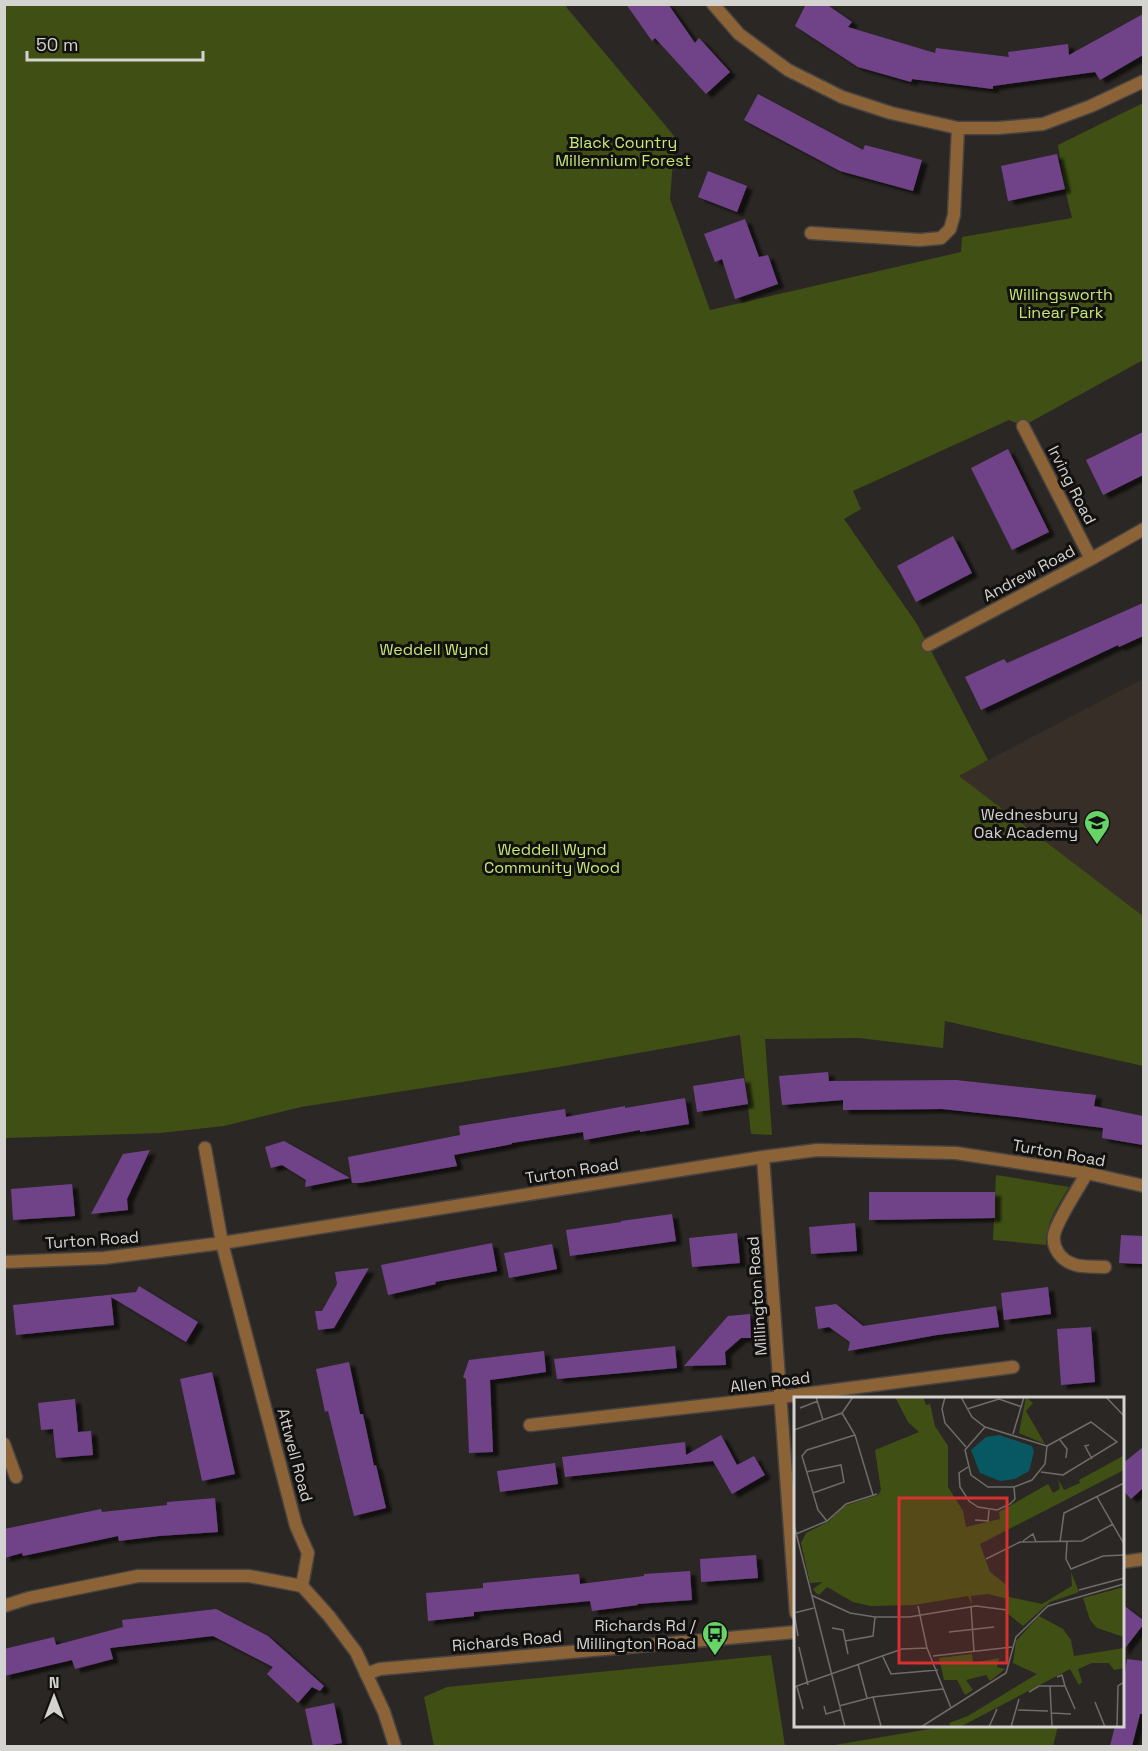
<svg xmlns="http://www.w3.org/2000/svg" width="1148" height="1751" font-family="'Space Grotesk',sans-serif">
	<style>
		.built { fill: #372f27 }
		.green { fill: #405014 }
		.building { fill: #704388; filter: url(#shadow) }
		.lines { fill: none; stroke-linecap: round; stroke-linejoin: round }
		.service-casing { stroke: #464340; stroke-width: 15 }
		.minor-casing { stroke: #464340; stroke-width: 15 }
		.tertiary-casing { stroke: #464340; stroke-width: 15 }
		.service { stroke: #8c6237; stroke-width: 12 }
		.minor { stroke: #8c6237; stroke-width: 12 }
		.tertiary { stroke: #8c6237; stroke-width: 12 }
		.labels { text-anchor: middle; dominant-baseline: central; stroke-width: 6; stroke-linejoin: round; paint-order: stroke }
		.park-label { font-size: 16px; fill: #c6e974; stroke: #12110f }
		.street-label { font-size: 16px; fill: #d5d3d0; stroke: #12110f }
		.poi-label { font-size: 16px; fill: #d5d3d0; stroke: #12110f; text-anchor: end }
		.inset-road { fill: none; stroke: #6f6c69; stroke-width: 1.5 }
		.view { fill: #d63130; fill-opacity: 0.15; stroke: #d63130; stroke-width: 3 }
		.inset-edge { fill: none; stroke: #d5d3d0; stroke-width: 3 }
	</style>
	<defs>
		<filter id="shadow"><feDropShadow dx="6" dy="4" stdDeviation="1.5" flood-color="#0009"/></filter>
	</defs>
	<rect width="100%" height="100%" fill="#2b2724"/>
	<path class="built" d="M1143,679V916L958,776Z"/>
	<path class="green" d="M4,5H566L567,8L675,137L670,199L710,310L961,252L962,237L1072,218L1065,189L1058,145L1143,103V360L1023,426L1009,420L853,491L861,509L844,519L917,624L988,760L959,776L1143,916V1066L945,1021L943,1048L859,1038L765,1039L772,1135L751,1134L740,1035L559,1067L301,1107L224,1126L160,1133L5,1138Z
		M996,1175L1069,1187C1058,1206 1046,1222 1046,1245L993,1240Z
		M771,1655L785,1746H434L424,1697L447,1687Z
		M947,1726H1058L1053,1746H829Z"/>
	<path class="building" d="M626,4H668L695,43L699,38L730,72L706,94L655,38L652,41Z
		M806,4H826L852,22L848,27L935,53L936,48L1009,57L1008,52L1068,44L1069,55L1143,14V55L1100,80L1095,72L993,86V89L912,79L911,82L858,67L795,26Z
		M758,94L863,150L865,145L922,160L913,191L840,171L744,120Z
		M1057,154L1065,189L1008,201L1001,166Z
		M708,171L747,186L737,212L698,197Z
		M745,219L759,257L768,255L778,284L735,299L722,259L715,262L704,234Z
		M1143,432V475L1103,495L1086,460Z
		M1008,449L1049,532L1012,550L971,468Z
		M953,536L972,573L916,602L897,566Z
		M1143,603V636L1119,647L1118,645L981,710L965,677L1004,659L1007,663Z
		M828,1072L829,1081L956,1080L1096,1095L1094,1106L1143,1116V1145L1102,1138L1103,1128L1017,1117L942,1109L843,1110V1100L782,1105L779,1076Z
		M744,1078L748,1104L697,1112L693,1086Z
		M685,1098L689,1124L640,1132V1130L584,1140L583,1132L512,1143V1144L454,1155L457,1166L360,1183H352L348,1157L460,1135L459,1126L565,1109L566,1117L625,1106V1108Z
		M284,1141L350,1178L305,1187L306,1180L282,1165L271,1168L265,1147Z
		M150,1150L127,1199L128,1210L91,1214L123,1154Z
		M72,1184L75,1216L13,1220L11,1189Z
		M869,1192H995V1218L869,1220Z
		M672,1214L676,1241L570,1256L566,1230L621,1222V1221Z
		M855,1223L857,1251L811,1254L809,1227Z
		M737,1233L740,1263L692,1267L689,1238Z
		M1121,1235L1143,1236V1264L1119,1263Z
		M492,1243L497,1271L435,1282L436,1284L388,1295L381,1265Z
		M552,1244L557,1269L509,1278L504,1253Z
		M369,1268L334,1328L318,1330L315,1311H322L337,1284L335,1272Z
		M139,1286L198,1322L186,1342L111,1297L114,1325L16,1335L13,1305L136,1292Z
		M1048,1287L1051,1314L1004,1320L1001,1293Z
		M836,1304L863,1326L996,1306L999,1327L937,1335L848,1351L850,1342L829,1327L818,1329L815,1307Z
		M750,1314L751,1338H741L725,1352L726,1365L684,1366L728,1316Z
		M1091,1327L1095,1382L1061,1385L1057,1329Z
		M675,1346L677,1368L557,1379L554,1359Z
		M544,1351L546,1372L490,1380L493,1452L469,1453L466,1379L463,1377L469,1360Z
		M349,1362L360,1414H363L374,1466L376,1465L386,1508L354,1516L328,1411L325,1412L316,1369Z
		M212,1372L235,1474L202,1481L180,1379Z
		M75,1399L78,1432L91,1431L93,1455L56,1458L53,1429L41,1430L38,1403Z
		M721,1435L737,1465L754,1456L765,1475L732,1494L713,1461L565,1477L562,1457L685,1442L686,1455Z
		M1143,1447V1488L1131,1499L1122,1489V1464Z
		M555,1463L558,1484L500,1492L497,1471Z
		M215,1498L218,1532L159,1536L119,1541L118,1536L23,1556L22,1553L4,1558V1529L101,1509L102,1512L167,1505V1502Z
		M756,1555L758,1578L701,1582L700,1559Z
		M690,1571L692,1600L637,1604L638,1605L592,1611L590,1601L474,1612V1616L428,1621L426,1593L483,1588V1583L579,1574L580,1584L644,1576V1574Z
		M1122,1604L1143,1620V1625L1122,1652Z
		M216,1609L268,1636L324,1686L320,1691L312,1687L298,1703L267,1674L273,1667L213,1636L110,1648L113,1659L75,1669L72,1660L4,1676V1649L54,1637L56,1645L123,1627L122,1620Z
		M1127,1659L1143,1661L1142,1714H1140L1132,1746H1110L1115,1726L1122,1727V1695Z
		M334,1703L342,1743L325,1746H313L305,1709Z"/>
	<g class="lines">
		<defs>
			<path id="service" d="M1087,1173C1079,1187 1056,1222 1054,1235C1052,1248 1061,1260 1073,1264C1082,1268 1095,1266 1105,1267
				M4,1444L16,1477"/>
			<path id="minor" d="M713,4L739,34L788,70L842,97L891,113L958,128H998L1043,124L1091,106L1144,81
				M811,233L920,240L941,238L950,229L954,215L958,128
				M1023,426L1091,559
				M928,645L1091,559L1144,529
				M763,1157L796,1613
				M4,1262L104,1258L222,1243L763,1157L817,1150L956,1153L1087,1173L1144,1186
				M530,1425L781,1397L1013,1367
				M1122,1562L1144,1559
				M4,1606L29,1598L138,1576H249L302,1586L308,1553L296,1526L222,1243L205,1148
				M366,1674L380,1669L796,1632"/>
			<path id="tertiary" d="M302,1586L329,1616L356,1652L384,1712L395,1746"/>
		</defs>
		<use href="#service" class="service-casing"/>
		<use href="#minor" class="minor-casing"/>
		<use href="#tertiary" class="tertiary-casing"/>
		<use href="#service" class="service"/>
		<use href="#minor" class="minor"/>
		<use href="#tertiary" class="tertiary"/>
	</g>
	<defs>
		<symbol id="school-pin" viewBox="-11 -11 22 30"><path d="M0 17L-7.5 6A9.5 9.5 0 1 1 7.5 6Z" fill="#66d466" stroke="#12110f"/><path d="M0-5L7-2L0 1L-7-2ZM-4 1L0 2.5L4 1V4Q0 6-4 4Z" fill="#111"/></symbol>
		<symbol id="bus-pin" viewBox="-11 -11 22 30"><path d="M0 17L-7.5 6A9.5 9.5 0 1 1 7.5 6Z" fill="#66d466" stroke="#12110f"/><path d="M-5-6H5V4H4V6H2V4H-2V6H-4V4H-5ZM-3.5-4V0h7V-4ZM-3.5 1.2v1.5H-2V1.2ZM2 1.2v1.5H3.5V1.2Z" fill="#111"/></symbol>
	</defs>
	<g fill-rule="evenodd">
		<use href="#school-pin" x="1082" y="808" width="30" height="40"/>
		<use href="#bus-pin" x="700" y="1619" width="30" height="40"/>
	</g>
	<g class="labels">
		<g class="park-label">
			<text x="623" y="142">Black Country<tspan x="623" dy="18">Millennium Forest</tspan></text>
			<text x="1061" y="294">Willingsworth<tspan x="1061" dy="18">Linear Park</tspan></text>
			<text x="434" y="649">Weddell Wynd</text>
			<text x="552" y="849">Weddell Wynd<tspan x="552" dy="18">Community Wood</tspan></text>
		</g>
		<g class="street-label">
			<text transform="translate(1072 485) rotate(63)">Irving Road</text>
			<text transform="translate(1029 573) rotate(-28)">Andrew Road</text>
			<text transform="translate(1059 1153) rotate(10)">Turton Road</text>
			<text transform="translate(572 1171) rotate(-9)">Turton Road</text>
			<text transform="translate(92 1240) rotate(-4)">Turton Road</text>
			<text transform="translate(757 1296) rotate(-94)">Millington Road</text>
			<text transform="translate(770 1382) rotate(-7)">Allen Road</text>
			<text transform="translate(295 1455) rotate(75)">Attwell Road</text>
			<text transform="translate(507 1641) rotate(-5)">Richards Road</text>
		</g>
		<g class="poi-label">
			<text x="1078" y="814">Wednesbury<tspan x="1078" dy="18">Oak Academy</tspan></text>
			<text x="696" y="1625">Richards Rd /<tspan x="696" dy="18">Millington Road</tspan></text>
		</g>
	</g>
	<g transform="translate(794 1397)">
		<rect width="330" height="330" fill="#2b2724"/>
		<path d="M101,0H129L132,8L136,7L141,29L154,49V90L169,114L172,130L206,122L205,115L254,87L259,96L266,92L264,82L270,93L286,86L285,83L329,59L330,72L326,75L186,147L196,175L214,189L215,200L248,207L278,189L277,175L285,195L256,205L229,229L213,216L214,202L194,197L177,199L178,208L174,199L120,208L77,209L59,205L33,190L25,198L22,196L19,192L29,185L16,186L7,146L12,136L34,125L50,109L84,98L87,93L81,53L125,35L114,25ZM232,0L239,6L232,14L251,47L225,36ZM330,190V240L303,231L296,223L289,201ZM245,219L269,232L277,243L280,259L330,251V271L320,273L315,266H298L284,272L288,285L285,288L276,272L166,330H157L155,326L174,319L243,277L219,266L222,244ZM178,257L179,266L205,261L203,270L211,272L196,284L192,278L172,283L179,293L171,298L163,283H150L145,261Z" fill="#405014"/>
		<path d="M205,38L238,49L240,55L235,74L221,82L206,84L186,76L177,53L192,40Z" fill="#085864"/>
		<path class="inset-road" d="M22,0L29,23M151,0L148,12L151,26L172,50M167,0L178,20L191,30L253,49M312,0L330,19M6,11L24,4M173,12L205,2L228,10M48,16L61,38L79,98M191,30L171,53L177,78L194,90H220L238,83L251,67L253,49M0,33L48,16L59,0M219,37L230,0M266,43L273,52L272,61M295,48L291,49L298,62M174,70L165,76L166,90L175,104L184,110L203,113L216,107L221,102L220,90M12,75L47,68L50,85L19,96M247,75L269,78L323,45L297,25L253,49M303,100L330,147M181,123L194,124L195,113M33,124L24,113L8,59L13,53L61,38M0,128L51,330M2,137L33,124L52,107L83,97M229,144L239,137L242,145M266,145L270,116L330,86M273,145L272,162L277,172L309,159L330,158M192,162L226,145L288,144L319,127M285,193L330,181M17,198L56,216L81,220H115L182,209L213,213M124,209L133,251L157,311M177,210L180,255M0,216L4,239M0,216L20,211M38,231L49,233L54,257M155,235L200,230M51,244L79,239L81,220M5,250L14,288M88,258L97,277L144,273M139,259L218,250M64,267L73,301M256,289L258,330M271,289L281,312M0,290L108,252L133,251M3,290L9,312M235,295L245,289H271L268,278L263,280M79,300L87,329M301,305L311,330M30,309L32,317L46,313M45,309L79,300L149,292M224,313L254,314M257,316L277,317M323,329L324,289L330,285M127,330L212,276L222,240L254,209L330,187M195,330L203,312M217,330L225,302"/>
		<path class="view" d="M105,101H213V266H105Z"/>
		<rect width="330" height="330" class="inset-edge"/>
	</g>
	<rect width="1148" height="1751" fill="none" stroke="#d5d3d0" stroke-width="12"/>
	<g transform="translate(54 1697)" stroke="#12110f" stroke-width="4.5" paint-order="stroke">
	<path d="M0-4.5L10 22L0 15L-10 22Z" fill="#d5d3d0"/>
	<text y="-9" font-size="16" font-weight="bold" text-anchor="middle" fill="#d5d3d0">N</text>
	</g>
	<path d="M27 51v9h176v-9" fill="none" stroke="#d5d3d0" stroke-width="3"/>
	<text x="36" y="51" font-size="18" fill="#d5d3d0" stroke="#12110f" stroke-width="4.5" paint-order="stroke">50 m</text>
</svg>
